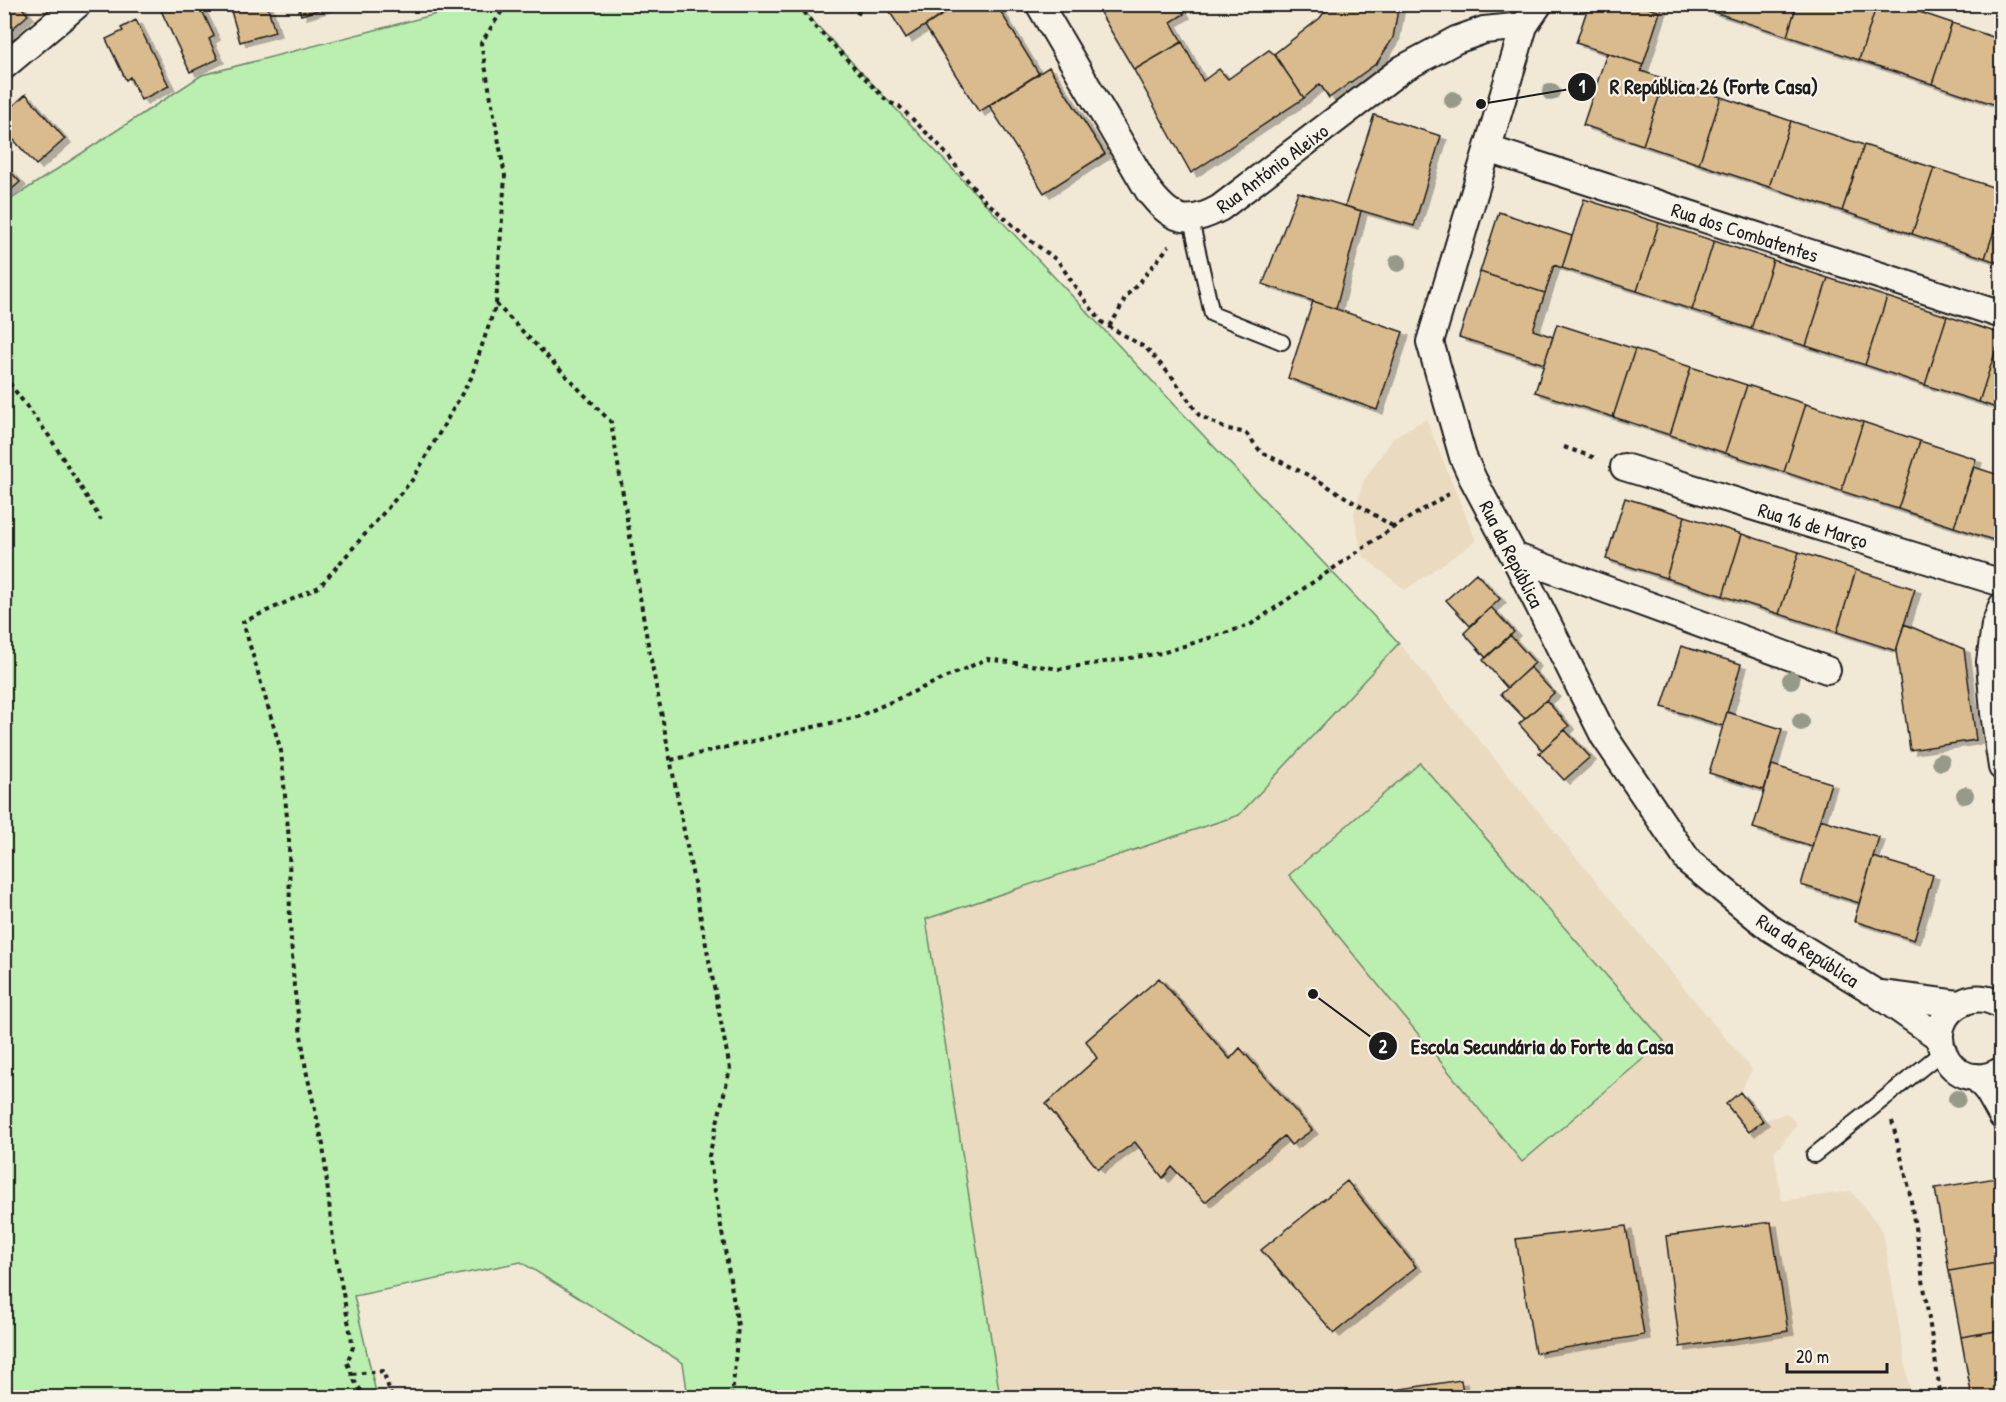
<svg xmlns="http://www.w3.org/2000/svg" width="2006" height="1402" font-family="'Patrick Hand',sans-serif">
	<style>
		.built { fill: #eadac0 }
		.green { fill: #baefb0; stroke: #6b8666; stroke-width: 1.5 }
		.building { fill: #dabb8d; stroke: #1c1c1c; stroke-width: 1.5; filter: url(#shadow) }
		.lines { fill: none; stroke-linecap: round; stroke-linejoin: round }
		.service-casing { stroke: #1c1c1c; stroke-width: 18 }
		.minor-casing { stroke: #1c1c1c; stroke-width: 30 }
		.path { stroke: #1c1c1c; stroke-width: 4; stroke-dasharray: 4.5 4.5; stroke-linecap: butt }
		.service { stroke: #f7f3e8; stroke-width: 14 }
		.minor { stroke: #f7f3e8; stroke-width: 26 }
		.tree { fill: #969a88 }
		.labels { text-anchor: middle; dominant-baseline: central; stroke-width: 4.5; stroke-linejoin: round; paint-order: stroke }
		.street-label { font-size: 20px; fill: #1c1c1c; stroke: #f7f3e8 }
		.leader { fill: none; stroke: #1c1c1c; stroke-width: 2 }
		.callout-dot { fill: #1c1c1c; stroke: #f7f3e8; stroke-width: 2 }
		.mark-label { font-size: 18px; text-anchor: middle; font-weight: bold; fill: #fff }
		.callout-label { font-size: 21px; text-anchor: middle; font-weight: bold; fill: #1c1c1c; stroke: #f7f3e8; stroke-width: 4.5; stroke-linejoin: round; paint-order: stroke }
	</style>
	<defs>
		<filter id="shadow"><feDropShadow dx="6" dy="4" stdDeviation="0" flood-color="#0004"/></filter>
	</defs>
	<rect width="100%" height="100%" fill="#f1e8d6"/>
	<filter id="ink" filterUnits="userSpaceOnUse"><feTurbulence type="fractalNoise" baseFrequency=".0167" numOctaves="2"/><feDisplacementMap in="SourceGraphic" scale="12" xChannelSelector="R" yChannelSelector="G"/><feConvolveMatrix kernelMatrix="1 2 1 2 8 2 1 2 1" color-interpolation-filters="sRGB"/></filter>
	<g filter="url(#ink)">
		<path class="built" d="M1426,419L1476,541L1405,590L1362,555L1354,514L1364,480L1394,437Z
			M1399,643L1752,1070L1740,1092L1726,1104L1749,1132L1763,1121L1787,1113L1797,1125L1774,1153L1782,1201L1851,1191L1883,1231L1911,1397H1000L926,918L1239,815Z"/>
		<path class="green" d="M475,4L798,5L1399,643L1239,815L926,919L1000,1397H688L683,1363L521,1262L354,1296L377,1397H5V203L202,75Z
			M1420,763L1664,1041L1522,1162L1289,875Z"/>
		<path class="building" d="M4,4H19L28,15L4,36Z
			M163,4H199L214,36L209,39L218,59L190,72L159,6Z
			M229,4H267L275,32L240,42Z
			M298,4H337L301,15Z
			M885,4H959L906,38Z
			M959,4H996L1039,74L979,112L925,26Z
			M1095,4H1178L1184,14L1171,22L1182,42L1134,70Z
			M1330,4H1399L1393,38L1377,63L1329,98L1320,84L1304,98L1274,54L1320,18Z
			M1589,4H1637L1660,12L1643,65L1576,43Z
			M1637,4H1663L1660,12Z
			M1692,4H1719L1717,13Z
			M1719,4H1797L1787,36L1717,13Z
			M1797,4H1877L1859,60L1787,36Z
			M1877,4H1896L1952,23L1932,84L1859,60Z
			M136,20L169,86L141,100L130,77L126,80L106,39L123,31L121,28Z
			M1952,23L2002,40V107L1932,84Z
			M1182,42L1203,81L1219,69L1228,79L1269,50L1274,54L1304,98L1191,173L1134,70Z
			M1607,53L1643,65L1641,71L1665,79L1643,145L1583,125Z
			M1049,67L1105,154L1044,193L989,105Z
			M1665,79L1721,97L1699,164L1643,145Z
			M26,94L65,139L36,165L4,129V114Z
			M1721,97L1791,121L1769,187L1699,164Z
			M1374,115L1441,136L1414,226L1345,206Z
			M1791,121L1864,145L1842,211L1769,187Z
			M1864,145L1934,168L1912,234L1842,211Z
			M4,165L20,182L4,196Z
			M1934,168L2002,190V207L1985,258L1912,234Z
			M1298,192L1361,211L1336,309L1263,284Z
			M1584,199L1659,223L1637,291L1562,268Z
			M2002,207V264L1985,258Z
			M1499,212L1572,236L1562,268L1554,265L1545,293L1480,272Z
			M1659,223L1714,241L1692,310L1637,291Z
			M1714,241L1773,260L1751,329L1692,310Z
			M1773,260L1828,278L1806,346L1751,329Z
			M1480,272L1545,293L1533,330L1553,337L1544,364L1459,337Z
			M1828,278L1887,297L1865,365L1806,346Z
			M1887,297L1947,316L1925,385L1865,365Z
			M1313,301L1403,332L1377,410L1288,378Z
			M1947,316L2001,334L1979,402L1925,385Z
			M1557,324L1635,349L1613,417L1535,392Z
			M2001,334H2002V410L1979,402Z
			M1635,349L1691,367L1670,435L1613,417Z
			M1691,367L1747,385L1725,453L1670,435Z
			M1747,385L1806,404L1784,472L1725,453Z
			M1806,404L1863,422L1841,491L1784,472Z
			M1863,422L1920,441L1898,509L1841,491Z
			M1920,441L1976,459L1954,527L1898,509Z
			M1974,467L2002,476V533L1999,542L1954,527Z
			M1625,498L1685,516L1666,578L1606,559Z
			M1685,516L1742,534L1723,596L1666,578Z
			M1742,534L1799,552L1779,614L1723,596Z
			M1799,552L1856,570L1837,632L1779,614Z
			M1856,570L1915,589L1896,651L1837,632Z
			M1476,573L1500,599L1470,626L1446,600Z
			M1491,607L1514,632L1486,658L1464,633Z
			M1904,624L1964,649L1976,740L1910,750L1896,651Z
			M1510,635L1535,663L1507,688L1483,660Z
			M1681,646L1741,664L1723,726L1662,707Z
			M1530,667L1554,693L1525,719L1501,694Z
			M1546,700L1569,726L1542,750L1519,724Z
			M1727,712L1782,729L1764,790L1709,773Z
			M1565,730L1590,757L1564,780L1539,753Z
			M1772,765L1831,783L1812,846L1753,828Z
			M1820,819L1879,837L1859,903L1801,885Z
			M1873,857L1933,875L1914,940L1854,921Z
			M1159,978L1230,1059L1240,1048L1312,1130L1291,1145L1284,1136L1205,1202L1172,1167L1163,1178L1135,1142L1098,1169L1046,1104L1097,1058L1086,1041Z
			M1740,1092L1763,1121L1749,1132L1726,1104Z
			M1996,1178L2002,1207V1262L1949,1271L1935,1188Z
			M1347,1181L1416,1267L1334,1333L1261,1250Z
			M1771,1222L1788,1331L1680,1347L1666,1236Z
			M1626,1226L1644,1335L1535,1353L1516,1239Z
			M2002,1262V1330L1961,1337L1949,1271Z
			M2002,1330V1398H1972L1961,1337Z
			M1461,1380L1464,1398H1355V1396Z"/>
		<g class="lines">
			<defs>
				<path id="service" d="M1191,220L1212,314L1282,342
					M1814,1155L1942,1052"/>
				<path id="minor" d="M1039,4L1148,190C1171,220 1186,227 1220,208L1402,69L1456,40L1484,30L1524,26
					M1539,4L1524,26L1430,342L1463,457L1473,479L1514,556L1604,736L1689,862L1770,928L1876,993L1940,1038
					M4,66L78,4
					M1488,149L2002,315
					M1624,467L2002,583
					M1514,556L1827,670
					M2002,606L1995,625L1990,662L1994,713L2002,767
					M1881,994L1958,1004
					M2002,1006C1991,999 1978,996 1966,1001C1912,1022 1951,1102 2002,1070
					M1976,1077L1988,1091L2002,1116"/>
			</defs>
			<use href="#service" class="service-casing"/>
			<use href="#minor" class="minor-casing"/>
			<path class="path" d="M799,4L811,22L888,102L899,106L939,145L981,197L1031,241L1058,261L1083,298L1103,323L1146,348L1173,378L1199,415L1224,428L1246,433L1261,452L1316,479L1394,527
				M840,4L863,15
				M496,304L505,176L481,43L504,8L513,4
				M1109,326L1118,313L1126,296L1140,282L1169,246
				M4,376L49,436L101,520
				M1564,447L1598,459
				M671,760L857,717L987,659L1060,669L1162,653L1250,625L1394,527L1449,494
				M1892,1121L1909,1188L1941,1398
				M352,1374L383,1371L392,1398
				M367,1398L356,1384L347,1363L353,1347L333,1240L323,1145L306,1070L294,986L290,924L289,840L281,751L243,622L319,587L413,479L471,378L496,304L611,422L647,639L730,1069L709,1156L738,1326L732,1398"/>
			<use href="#service" class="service"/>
			<use href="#minor" class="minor"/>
		</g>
		<g class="tree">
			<circle cx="1551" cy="92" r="9"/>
			<circle cx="1453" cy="100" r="9"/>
			<circle cx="1398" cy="263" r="9"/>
			<circle cx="1791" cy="680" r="9"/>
			<circle cx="1801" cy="722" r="9"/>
			<circle cx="1941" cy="762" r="9"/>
			<circle cx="1965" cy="795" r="9"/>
			<circle cx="1957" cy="1099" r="9"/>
		</g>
	</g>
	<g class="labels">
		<g class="street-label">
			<text transform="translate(1272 168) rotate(-37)">Rua António Aleixo</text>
			<text transform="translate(1745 232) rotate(18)">Rua dos Combatentes</text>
			<text transform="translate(1813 525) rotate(17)">Rua 16 de Março</text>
			<text transform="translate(1512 554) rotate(63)">Rua da República</text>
			<text transform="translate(1808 950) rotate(33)">Rua da República</text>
		</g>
	</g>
	<path class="leader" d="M1481 104L1582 87M1313 994L1383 1046"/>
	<g class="callout-dot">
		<circle cx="1481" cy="104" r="6"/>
		<circle cx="1313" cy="994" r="6"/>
		<circle cx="1582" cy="87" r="15"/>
		<circle cx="1383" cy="1046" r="15"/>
	</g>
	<g class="mark-label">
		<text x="1582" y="93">1</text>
		<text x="1383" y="1053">2</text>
	</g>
	<g class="callout-label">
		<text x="1714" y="94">R República 26 (Forte Casa)</text>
		<text x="1542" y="1054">Escola Secundária do Forte da Casa</text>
	</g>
	<rect width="2006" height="1402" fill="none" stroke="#f7f3e8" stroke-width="24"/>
	<rect x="12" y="12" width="1982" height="1378" fill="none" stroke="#1c1c1c" stroke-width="2" filter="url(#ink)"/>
	<path d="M1787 1363v9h100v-9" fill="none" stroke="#1c1c1c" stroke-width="3"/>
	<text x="1796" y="1363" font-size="18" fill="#1c1c1c" stroke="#f7f3e8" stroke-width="4.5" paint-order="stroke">20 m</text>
</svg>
